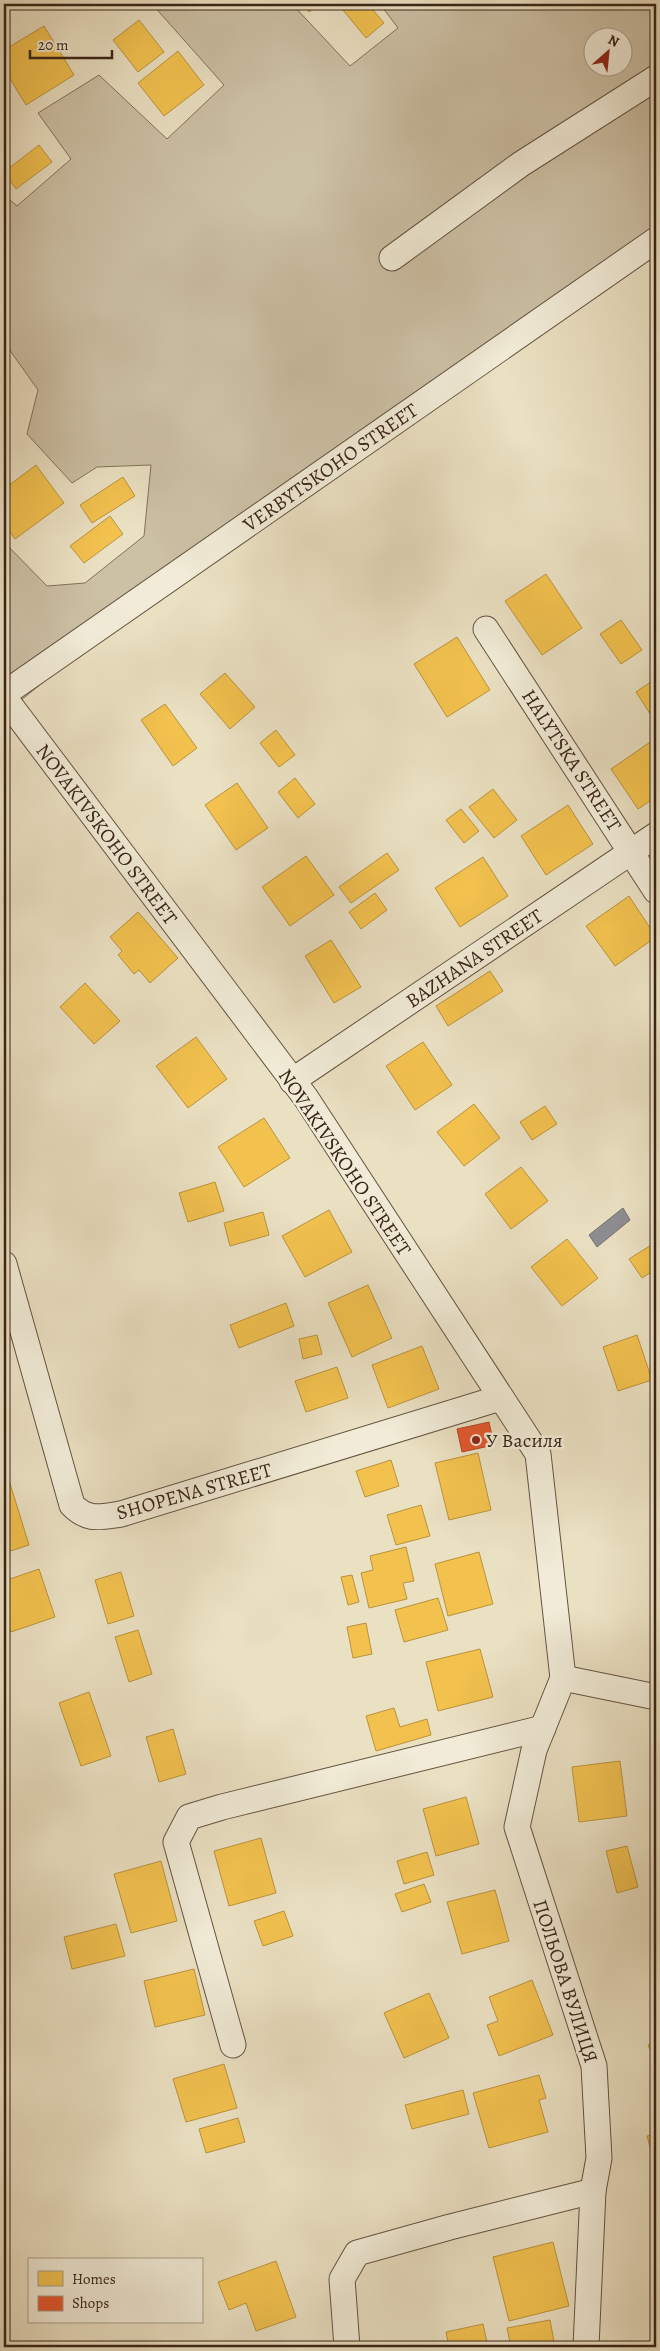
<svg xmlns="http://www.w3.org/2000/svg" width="660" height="2351" font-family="Alegreya,serif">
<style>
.green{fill:#ccc0a5;stroke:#82725e;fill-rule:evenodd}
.homes{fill:#f2c14e;stroke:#ba923d}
.shops{fill:#e4572e;stroke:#b04827}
.industry{fill:#8d8d92;stroke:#746e6d}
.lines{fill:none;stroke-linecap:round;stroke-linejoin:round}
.minor-casing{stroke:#645341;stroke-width:27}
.minor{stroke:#f1ebd7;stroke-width:25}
.poi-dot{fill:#8f2418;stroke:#f1ebd7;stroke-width:2}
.labels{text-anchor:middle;stroke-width:5;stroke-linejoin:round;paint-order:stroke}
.street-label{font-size:20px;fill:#382416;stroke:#f1ebd7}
.poi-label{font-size:20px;fill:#382416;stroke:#f1ebd7;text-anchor:start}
</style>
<rect width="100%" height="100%" fill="#eae0c2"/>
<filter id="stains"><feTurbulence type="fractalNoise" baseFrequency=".004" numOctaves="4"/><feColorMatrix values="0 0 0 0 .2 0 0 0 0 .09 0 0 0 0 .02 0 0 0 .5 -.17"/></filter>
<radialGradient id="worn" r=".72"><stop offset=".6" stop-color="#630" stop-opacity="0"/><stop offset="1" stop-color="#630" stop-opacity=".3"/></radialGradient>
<path class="green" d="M152,4H292L350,66L398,28L380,4H656V245L174,576L20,701L4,676V542L47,586L85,583L144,536L151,465L97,467L72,483L27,434L38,390L4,342V195L17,206L71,159L38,113L99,75L167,139L224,85ZM592,38H622V68H592Z"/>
<g class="homes">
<polygon points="302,4 319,4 309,12"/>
<polygon points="350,4 368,4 384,23 366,38 343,10"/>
<polygon points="139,20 164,52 138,72 113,40"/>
<polygon points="44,26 74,75 26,105 4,69 4,50"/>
<polygon points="178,51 204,85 164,116 138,83"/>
<polygon points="4,116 10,126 4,130"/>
<polygon points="39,145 52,162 16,189 4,172"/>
<polygon points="36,465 64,503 15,539 4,524 4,489"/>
<polygon points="123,477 135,496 92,523 80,505"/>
<polygon points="110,516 123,534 84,563 70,546"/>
<polygon points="546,574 582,628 542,655 505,601"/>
<polygon points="621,620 642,650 621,664 600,634"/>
<polygon points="457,637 490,690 447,717 414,664"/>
<polygon points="225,673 255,707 230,729 200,694"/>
<polygon points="655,679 656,682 656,723 636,692"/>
<polygon points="165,704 197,748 173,766 141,720"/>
<polygon points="276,730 295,755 279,767 260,743"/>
<polygon points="656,738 656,797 638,809 611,769"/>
<polygon points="295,778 315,804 298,818 278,792"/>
<polygon points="237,783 268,828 236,850 205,805"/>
<polygon points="493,789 517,820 494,838 469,807"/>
<polygon points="568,805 593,844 546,875 521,836"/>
<polygon points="461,809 479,831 464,843 446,820"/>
<polygon points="387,853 399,870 351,903 339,887"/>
<polygon points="306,856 334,895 290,926 262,887"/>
<polygon points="483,857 508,896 460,927 435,888"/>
<polygon points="375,893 387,910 361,929 349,912"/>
<polygon points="629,896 656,937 615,966 586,926"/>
<polygon points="138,912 178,958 150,983 139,970 134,974 118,955 122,951 110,937"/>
<polygon points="331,940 361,987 334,1003 305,956"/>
<polygon points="490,971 503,991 448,1026 436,1006"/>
<polygon points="85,983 120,1021 94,1044 60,1007"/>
<polygon points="196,1037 227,1079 188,1108 156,1066"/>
<polygon points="423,1042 452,1085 415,1110 386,1066"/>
<polygon points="474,1104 500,1138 464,1166 437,1132"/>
<polygon points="545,1106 557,1124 532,1140 520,1122"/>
<polygon points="264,1118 290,1158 244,1187 218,1147"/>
<polygon points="521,1167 548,1201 511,1229 485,1194"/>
<polygon points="215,1182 224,1211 188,1222 179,1193"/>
<polygon points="329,1210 352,1252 305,1277 282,1236"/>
<polygon points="263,1212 269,1235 230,1246 224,1223"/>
<polygon points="567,1239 598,1278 562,1306 531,1267"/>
<polygon points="656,1242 656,1269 642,1278 629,1259"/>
<polygon points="368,1285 392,1338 352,1357 328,1303"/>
<polygon points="286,1303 294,1326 239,1348 230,1325"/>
<polygon points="317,1335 322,1354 303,1359 299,1339"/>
<polygon points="637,1335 652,1380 618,1391 603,1347"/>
<polygon points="422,1346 439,1389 388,1408 372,1365"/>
<polygon points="337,1367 348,1398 306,1412 295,1381"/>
<polygon points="478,1453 491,1510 449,1520 435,1463"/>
<polygon points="391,1460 399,1486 365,1497 356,1471"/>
<polygon points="4,1464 29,1545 4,1553"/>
<polygon points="421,1505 430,1536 396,1545 387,1515"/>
<polygon points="406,1547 414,1581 403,1583 407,1599 369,1608 361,1573 373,1570 370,1556"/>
<polygon points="479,1552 493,1604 448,1616 435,1564"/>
<polygon points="39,1569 55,1617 11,1632 4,1612 4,1581"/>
<polygon points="121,1572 134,1616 108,1624 95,1580"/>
<polygon points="352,1575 359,1602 348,1605 341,1577"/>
<polygon points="438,1598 448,1630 404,1642 395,1610"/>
<polygon points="366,1623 372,1654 353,1658 347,1627"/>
<polygon points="138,1630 152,1674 129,1682 115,1637"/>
<polygon points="480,1649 493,1697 438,1711 426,1662"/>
<polygon points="89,1692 111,1756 81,1766 59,1703"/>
<polygon points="394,1708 400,1727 427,1719 431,1735 376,1751 366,1716"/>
<polygon points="173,1729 186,1774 159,1782 146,1737"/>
<polygon points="620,1761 627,1816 579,1822 572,1767"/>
<polygon points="466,1797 479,1844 436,1856 423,1809"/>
<polygon points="261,1838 276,1893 229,1906 214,1851"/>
<polygon points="627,1846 638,1887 617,1893 606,1851"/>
<polygon points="427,1852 434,1875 404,1884 397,1861"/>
<polygon points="161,1861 177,1921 131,1933 114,1874"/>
<polygon points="424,1884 431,1902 402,1912 395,1894"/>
<polygon points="495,1890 509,1941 462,1954 447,1902"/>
<polygon points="284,1911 293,1936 263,1946 254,1921"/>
<polygon points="116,1924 125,1956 72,1969 64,1937"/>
<polygon points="194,1969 205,2015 155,2027 144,1981"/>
<polygon points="532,1980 553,2035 499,2056 487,2025 498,2021 489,1997"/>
<polygon points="429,1993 449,2038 404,2058 384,2013"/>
<polygon points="656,2041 656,2063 648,2045"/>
<polygon points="224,2064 237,2108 186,2122 173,2079"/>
<polygon points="539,2075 546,2098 539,2100 548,2132 489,2148 473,2093"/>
<polygon points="463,2090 469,2114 412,2129 405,2105"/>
<polygon points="238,2118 245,2142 206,2153 199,2129"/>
<polygon points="656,2134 656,2169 647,2136"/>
<polygon points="553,2242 569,2306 509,2321 493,2257"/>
<polygon points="276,2261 296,2317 256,2331 246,2303 229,2310 218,2282"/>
<polygon points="550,2320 555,2347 511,2347 507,2328"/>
<polygon points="483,2324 488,2347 449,2347 446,2332"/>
</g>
<polygon class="shops" points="489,1422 494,1445 462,1452 457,1429"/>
<polygon class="industry" points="623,1208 630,1220 597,1247 589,1235"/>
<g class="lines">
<g class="minor-casing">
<g id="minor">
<polyline points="392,258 521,164 656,78"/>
<polyline points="486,629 656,891"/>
<polyline points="4,694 656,240"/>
<polyline points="4,697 306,1098 538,1454 563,1678 534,1750 517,1827 594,2066 599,2158 593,2191 450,2227 357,2253 342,2279 347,2347"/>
<polyline points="292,1081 656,835"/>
<path d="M4,1264L72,1505C88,1521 99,1517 121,1514L500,1398"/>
<polyline points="563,1678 656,1697"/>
<polyline points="233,2045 176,1842 189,1817 222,1807 543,1728"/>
<polyline points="586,2347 593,2191"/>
</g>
</g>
<use href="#minor" class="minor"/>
</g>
<circle class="poi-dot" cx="476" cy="1440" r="5"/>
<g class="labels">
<g class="street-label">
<text transform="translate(330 467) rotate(-35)" y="7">VERBYTSKOHO STREET</text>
<text transform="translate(572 760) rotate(57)" y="7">HALYTSKA STREET</text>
<text transform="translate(107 834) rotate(53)" y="7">NOVAKIVSKOHO STREET</text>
<text transform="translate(474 958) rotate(-34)" y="7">BAZHANA STREET</text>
<text transform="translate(345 1162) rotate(56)" y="7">NOVAKIVSKOHO STREET</text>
<text transform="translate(194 1491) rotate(-16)" y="7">SHOPENA STREET</text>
<text transform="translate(566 1981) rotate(72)" y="7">ПОЛЬОВА ВУЛИЦЯ</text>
</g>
<g class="poi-label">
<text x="486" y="1447">У Василя</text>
</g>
</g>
<rect width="660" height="2351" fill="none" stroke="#eae0c2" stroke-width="20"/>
<rect x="5" y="5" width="650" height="2341" fill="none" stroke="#382416" stroke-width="2.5"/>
<rect x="10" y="10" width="640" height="2331" fill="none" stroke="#382416"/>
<rect x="28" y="2258" width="175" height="65" fill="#f1ebd7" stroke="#a79b8a"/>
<rect x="38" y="2271" width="25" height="15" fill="#f2c14e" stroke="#a79b8a"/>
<text x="72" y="2284" font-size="15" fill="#382416">Homes</text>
<rect x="38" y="2296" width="25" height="15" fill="#e4572e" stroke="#a79b8a"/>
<text x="72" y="2308" font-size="15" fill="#382416">Shops</text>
<g transform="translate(608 52) rotate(27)"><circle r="24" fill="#f1ebd7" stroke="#a79b8a"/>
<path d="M0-4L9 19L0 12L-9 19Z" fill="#8f2418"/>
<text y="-8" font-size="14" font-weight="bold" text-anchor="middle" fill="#382416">N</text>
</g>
<path d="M30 50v8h82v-8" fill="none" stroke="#382416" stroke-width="2.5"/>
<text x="38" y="50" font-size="15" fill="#382416" stroke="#f1ebd7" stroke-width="4" paint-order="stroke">20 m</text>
<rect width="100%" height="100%" filter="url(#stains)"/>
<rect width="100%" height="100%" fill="url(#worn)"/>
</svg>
